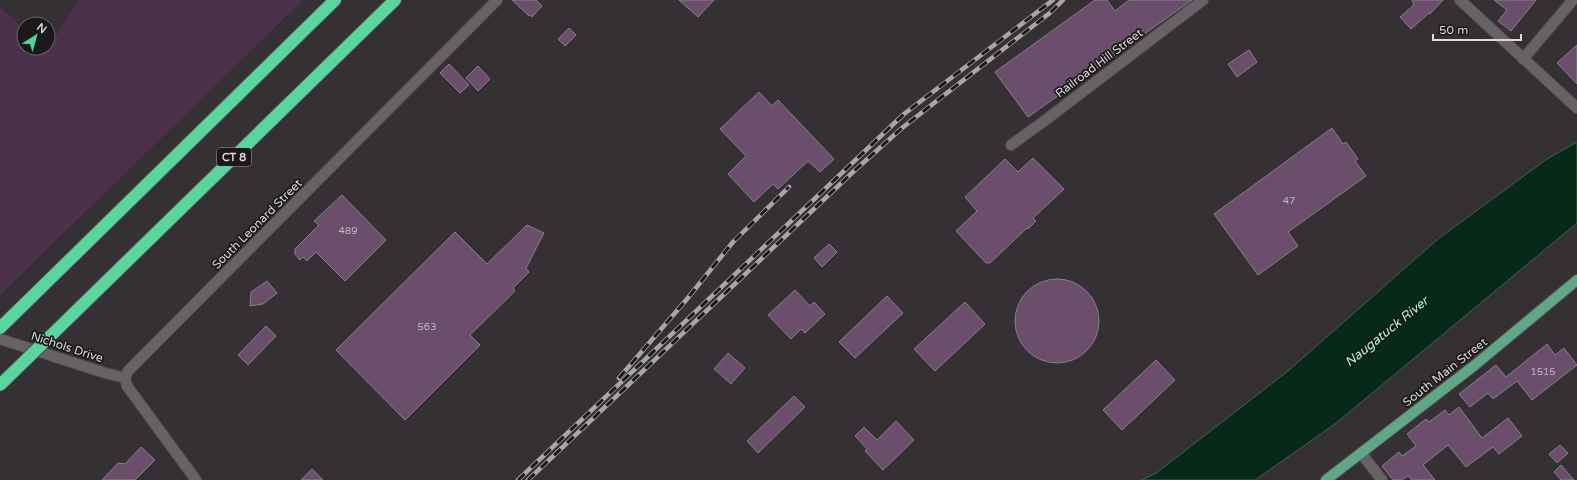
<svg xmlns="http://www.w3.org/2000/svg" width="1577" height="480" font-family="'Varela Round',sans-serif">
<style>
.green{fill:#4c314c}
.water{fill:#06291a;stroke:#465e54}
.building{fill:#6b4d6c;stroke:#868186}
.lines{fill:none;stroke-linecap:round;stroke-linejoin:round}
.minor-casing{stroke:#524e52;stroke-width:12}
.major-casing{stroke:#524e52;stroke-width:12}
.highway-casing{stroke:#524e52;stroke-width:14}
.minor{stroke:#676266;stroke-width:10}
.major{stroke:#5fa787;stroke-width:10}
.highway{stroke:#59d59d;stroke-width:12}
.rail-casing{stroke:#a8a6a8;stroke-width:4.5}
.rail{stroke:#1b191a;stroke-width:3;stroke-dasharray:9;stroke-linecap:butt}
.highway-bridge-casing{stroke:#524e52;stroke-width:14;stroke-linecap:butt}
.highway-bridge{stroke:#59d59d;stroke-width:12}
.labels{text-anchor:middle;stroke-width:3.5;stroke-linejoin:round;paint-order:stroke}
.number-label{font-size:10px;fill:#c0b7c0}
.shield{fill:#1b191a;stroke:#a2a0a2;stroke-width:1}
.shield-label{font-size:11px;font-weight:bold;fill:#dcdadc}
.street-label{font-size:12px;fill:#dcdadc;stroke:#1b191a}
.water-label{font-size:13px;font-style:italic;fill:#aaf6ce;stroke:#1b191a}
</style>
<rect width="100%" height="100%" fill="#343034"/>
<polygon class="green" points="79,0 303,0 0,295 0,7 24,29 24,48 46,48 47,49"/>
<polygon class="water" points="1577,142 1577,223 1335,424 1255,480 1141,480 1155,474 1288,371 1438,239 1547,159"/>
<g class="building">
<polygon points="512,0 536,0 542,6 532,17 531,15 529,16"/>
<polygon points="679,0 714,0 698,17"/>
<polygon points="1095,0 1107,0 1115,11 1129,0 1192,0 1028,117 995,72"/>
<polygon points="1412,0 1443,0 1430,14 1429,13 1411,29 1400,17 1414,5"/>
<polygon points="1494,0 1536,0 1511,31 1498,21 1507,10"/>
<polygon points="569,28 576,35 565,46 558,39"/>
<polygon points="1577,45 1577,84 1557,63"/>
<polygon points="1249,50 1257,62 1237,77 1228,64"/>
<polygon points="449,64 469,85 460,93 440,73"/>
<polygon points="478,66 490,79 478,91 466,78"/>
<polygon points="759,92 772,106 778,100 834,159 820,172 808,161 778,189 773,184 754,202 728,174 746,156 720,129"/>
<polygon points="1332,128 1343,144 1346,142 1358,159 1355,161 1366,176 1288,232 1298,246 1258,275 1214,214"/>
<polygon points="1033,158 1064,189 1033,218 1036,221 1028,229 1027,228 990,263 986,263 956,231 977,211 965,197 1005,159 1018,172"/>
<polygon points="342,195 386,240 345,281 316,252 307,261 303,257 300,260 295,254 295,249 319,225 314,221"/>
<polygon points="527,225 544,233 526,268 529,272 513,288 515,291 470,335 480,345 405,420 336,350 455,232 487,264"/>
<polygon points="829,244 837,252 822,267 814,258"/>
<circle cx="1057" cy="321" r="42"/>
<polygon points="267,281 277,293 263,304 250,306 251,292"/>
<polygon points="795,290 810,306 814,302 825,314 805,333 801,329 791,339 768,315"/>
<polygon points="887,296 903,313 855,358 839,342"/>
<polygon points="965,302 985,324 935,371 914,349"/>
<polygon points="266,326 276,336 248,365 238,355"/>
<polygon points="1547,344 1555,355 1564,348 1577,365 1532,400 1517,381 1493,399 1488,393 1470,407 1459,394 1496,365 1506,377"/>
<polygon points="728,353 745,368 731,384 714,369"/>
<polygon points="1156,360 1175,380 1122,430 1103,410"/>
<polygon points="794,396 805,407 758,453 747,441"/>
<polygon points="1459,407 1482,438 1508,418 1522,436 1499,454 1493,447 1466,467 1448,445 1423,465 1435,480 1412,480 1408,476 1402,480 1393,480 1382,466 1399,452 1402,456 1416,446 1407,434 1426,419 1429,422 1445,410 1449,415"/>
<polygon points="896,421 914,440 883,470 865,451 867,449 855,436 864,427 877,440"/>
<polygon points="1560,445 1568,453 1557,463 1549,454"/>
<polygon points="141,447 155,460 135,480 102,480 118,463 125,464"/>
<polygon points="1561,465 1574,480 1561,480 1554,472"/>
<polygon points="312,469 323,480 301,480"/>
</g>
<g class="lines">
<g class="minor-casing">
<g id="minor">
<polyline points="1460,0 1577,108"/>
<polyline points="1523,59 1573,0"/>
<polyline points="1011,145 1043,122 1203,0"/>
<polyline points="0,339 105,373 125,378"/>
<polyline points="1361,453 1382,480"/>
<polyline points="196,480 127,386 125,378 128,371 497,0"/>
</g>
</g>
<g class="major-casing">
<polyline id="major" points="1326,480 1475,365 1577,280"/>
</g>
<g class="highway-casing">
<g id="highway">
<polyline points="73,314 395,0"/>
<polyline points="0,328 335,0"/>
</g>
</g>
<use href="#minor" class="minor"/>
<use href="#major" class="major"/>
<use href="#highway" class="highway"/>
<g class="rail-casing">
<g id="rail">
<polyline points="619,378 687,299 733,242 789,187"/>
<polyline points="518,480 904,114 1053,0"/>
<polyline points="528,480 854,171 902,128 1051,12 1063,0"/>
</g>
</g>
<use href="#rail" class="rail"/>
<g class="highway-bridge-casing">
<polyline id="highway-bridge" points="0,385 73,314"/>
</g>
<use href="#highway-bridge" class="highway-bridge"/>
</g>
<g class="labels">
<g class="number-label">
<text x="1289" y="204">47</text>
<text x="348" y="234">489</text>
<text x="427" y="330">563</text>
<text x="1543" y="375">1515</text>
</g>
<rect class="shield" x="217" y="148" width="34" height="18" rx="3"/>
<g class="shield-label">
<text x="234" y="161">CT 8</text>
</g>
<g class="street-label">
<text transform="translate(1099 63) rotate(-37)" y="4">Railroad Hill Street</text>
<text transform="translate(257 224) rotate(-45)" y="4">South Leonard Street</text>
<text transform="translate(67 347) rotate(18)" y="4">Nichols Drive</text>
<text transform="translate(1445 372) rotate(-38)" y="4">South Main Street</text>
</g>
<g class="water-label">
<text transform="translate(1386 331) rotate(-39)" y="5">Naugatuck River</text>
</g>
</g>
<g transform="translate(36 36) rotate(37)"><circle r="19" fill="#1b191a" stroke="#686668"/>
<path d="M0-3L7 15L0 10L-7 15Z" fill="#4fd399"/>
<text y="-6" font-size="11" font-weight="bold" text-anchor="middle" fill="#dcdadc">N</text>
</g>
<path d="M1433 34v6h88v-6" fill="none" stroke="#dcdadc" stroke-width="2"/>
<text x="1439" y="34" font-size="12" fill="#dcdadc" stroke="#1b191a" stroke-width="3" paint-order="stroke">50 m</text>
</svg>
